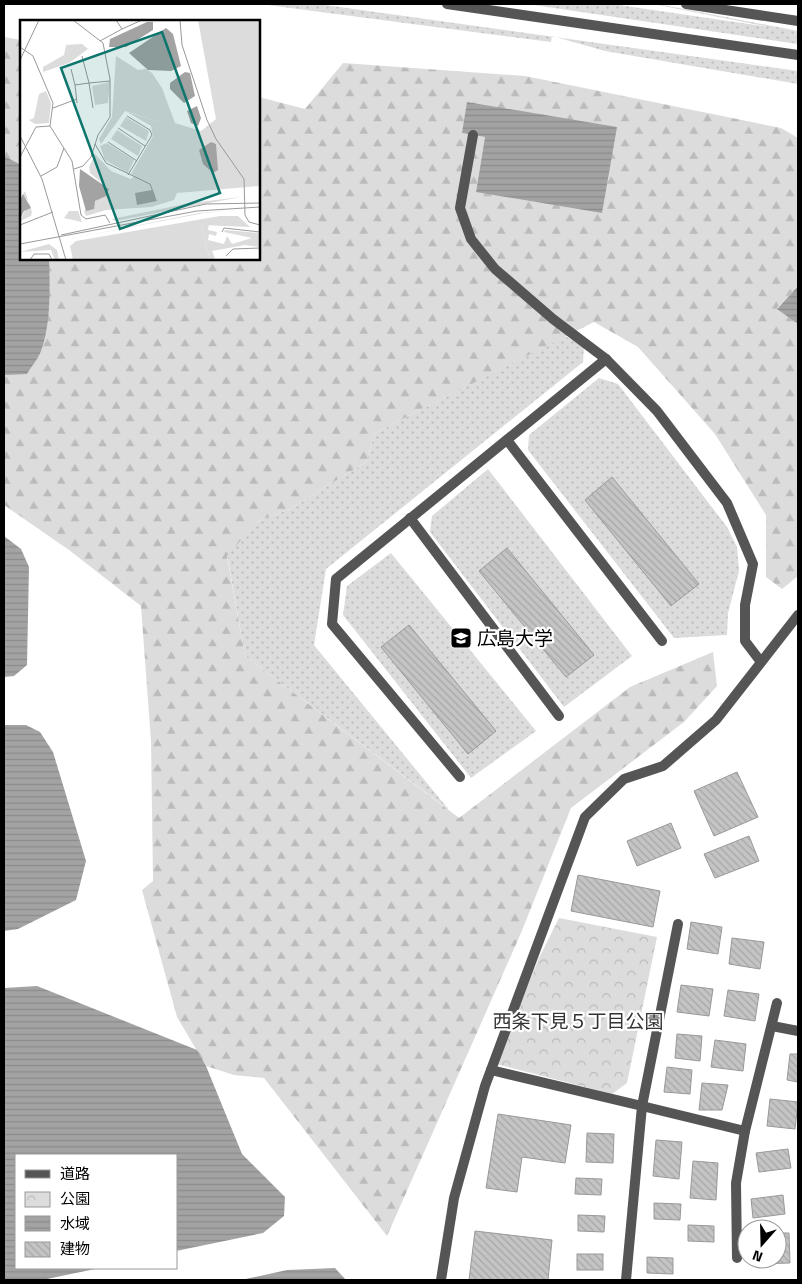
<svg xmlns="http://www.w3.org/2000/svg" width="802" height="1284" font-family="'Titillium Web','Noto Sans JP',sans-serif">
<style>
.grass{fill:url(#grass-dots);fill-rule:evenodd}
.forest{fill:url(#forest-firs);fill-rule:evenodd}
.park{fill:url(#park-crowns)}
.water{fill:url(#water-rules)}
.building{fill:url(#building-back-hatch);stroke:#999}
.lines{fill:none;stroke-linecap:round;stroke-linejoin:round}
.service{stroke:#555;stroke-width:10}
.minor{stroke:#555;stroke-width:10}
.tertiary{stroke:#555;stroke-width:10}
.labels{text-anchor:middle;stroke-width:4.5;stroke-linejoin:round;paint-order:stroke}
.poi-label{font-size:19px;fill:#000;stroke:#fff;text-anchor:start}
.park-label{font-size:19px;fill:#333;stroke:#fff}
.inset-road{fill:none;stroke:#999;stroke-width:1}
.view{fill:#0f766e;fill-opacity:0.15;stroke:#0f766e;stroke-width:2.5}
.inset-edge{fill:none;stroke:#000;stroke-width:2.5}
</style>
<defs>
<pattern id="grass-dots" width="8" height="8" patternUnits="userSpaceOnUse" patternTransform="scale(1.25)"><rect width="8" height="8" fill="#dcdcdc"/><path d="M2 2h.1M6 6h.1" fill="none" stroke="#bbb" stroke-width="1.8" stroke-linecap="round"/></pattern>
<pattern id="forest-firs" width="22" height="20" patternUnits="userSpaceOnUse" patternTransform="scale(1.25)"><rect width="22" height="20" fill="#dcdcdc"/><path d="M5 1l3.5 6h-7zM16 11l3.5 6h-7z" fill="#bbb"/></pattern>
<pattern id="park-crowns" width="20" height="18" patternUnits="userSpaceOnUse" patternTransform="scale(1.25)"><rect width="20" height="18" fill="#dcdcdc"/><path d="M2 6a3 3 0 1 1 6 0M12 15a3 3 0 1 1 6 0" fill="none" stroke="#bbb"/></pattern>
<pattern id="water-rules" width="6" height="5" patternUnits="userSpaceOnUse" patternTransform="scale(1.25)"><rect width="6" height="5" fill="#a3a3a3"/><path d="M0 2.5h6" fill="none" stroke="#8b8b8b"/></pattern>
<pattern id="building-back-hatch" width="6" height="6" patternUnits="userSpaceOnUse" patternTransform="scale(1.25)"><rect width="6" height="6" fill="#c4c4c4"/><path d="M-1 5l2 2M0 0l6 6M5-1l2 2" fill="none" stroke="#a7a7a7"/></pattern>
</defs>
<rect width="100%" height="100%" fill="#fff"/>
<g class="grass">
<polygon points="260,4 318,4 798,71 798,84 605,51 552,36 551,42"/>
<polygon points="527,4 612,4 769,27 653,4 658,4 798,31 798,44"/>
<polygon points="565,336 584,346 583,362 326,569 314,645 449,810 245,656 227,554 258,521 290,509 366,462 375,433"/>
<path d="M599,378L618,384L727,527L737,547L739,571L728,613L727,635L674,638L528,450L529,435ZM612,477L699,584L672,606L585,500Z"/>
<path d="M488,469L632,656L564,707L430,532L432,516ZM507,549L593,655L566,677L479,571Z"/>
<path d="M391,553L536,731L471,778L343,615L347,586ZM409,625L495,731L468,753L381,647Z"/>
</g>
<path class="forest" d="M4,37L21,40V259H259V97L305,109L343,63L525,76L781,128L798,138V286L777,308L798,324V576L782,589L766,577V515L715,434L638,347L594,322L375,433L366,462L290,509L258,521L227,556L245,656L459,818L630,687L713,652L717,686L684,722L571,808L521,933L387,1236L264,1078L234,1075L206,1066L177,1017L142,890L153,881L151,741L141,606L69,550L4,505ZM617,127L476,192L485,137L462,133Z"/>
<polygon class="park" points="559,918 657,937 627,1083 612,1094 496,1064 539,958"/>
<g class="water">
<polygon points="467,102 617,127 602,213 476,192 485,137 462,133"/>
<path d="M4,156L21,165V259H49C50,286 51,325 41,351C38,359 31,367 27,374L4,375Z"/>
<polygon points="798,286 798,324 777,309"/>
<polygon points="4,536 21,549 29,567 27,665 14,676 4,677"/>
<polygon points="4,725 26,725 40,732 53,752 86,861 76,900 18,929 4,931"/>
<polygon points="37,986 197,1050 206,1066 242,1154 285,1197 284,1216 263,1233 176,1251 176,1155 16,1155 16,1268 100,1268 42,1280 4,1280 4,988"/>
<polygon points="335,1268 346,1280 241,1280 287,1270"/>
</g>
<g class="building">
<polygon points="612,477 699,584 671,606 585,500"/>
<polygon points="507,548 594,655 566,677 479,571"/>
<polygon points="409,625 496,731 468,754 381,647"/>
<polygon points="737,772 758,817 714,836 694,791"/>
<polygon points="671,823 681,848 637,866 627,841"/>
<polygon points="749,836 759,861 715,878 704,854"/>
<polygon points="578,875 660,891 653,927 571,911"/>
<polygon points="691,922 722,927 718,954 687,949"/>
<polygon points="732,938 764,942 760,969 729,964"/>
<polygon points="681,985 713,989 709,1016 677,1012"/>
<polygon points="728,990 759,994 755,1021 724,1016"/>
<polygon points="677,1034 702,1036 700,1061 675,1058"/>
<polygon points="715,1040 746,1044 743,1071 711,1067"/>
<polygon points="790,1054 798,1054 798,1082 787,1080"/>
<polygon points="667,1067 692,1070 690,1094 664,1092"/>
<polygon points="702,1083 728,1085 722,1110 699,1110"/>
<polygon points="770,1099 798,1102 795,1129 767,1126"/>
<polygon points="498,1114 571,1125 565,1163 522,1157 517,1192 486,1188"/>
<polygon points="587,1133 614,1134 613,1163 586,1162"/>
<polygon points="656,1140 682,1142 679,1179 653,1176"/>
<polygon points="788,1149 791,1168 759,1172 756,1153"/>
<polygon points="693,1161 718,1163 716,1200 690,1198"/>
<polygon points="576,1178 602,1179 601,1195 575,1194"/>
<polygon points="783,1195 785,1214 753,1218 751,1199"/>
<polygon points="654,1203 681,1204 680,1220 654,1219"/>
<polygon points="578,1215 605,1216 604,1232 578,1231"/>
<polygon points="688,1225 714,1226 714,1242 688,1241"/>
<polygon points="475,1231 552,1240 548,1280 469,1280"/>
<polygon points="777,1233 789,1233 790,1263 757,1264 756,1259 777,1259"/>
<rect x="577" y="1254" width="26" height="16"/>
<polygon points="647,1257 673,1258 673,1274 647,1273"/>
</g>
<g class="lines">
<g class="service">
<polyline points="507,440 662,641"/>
<polyline points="410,518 559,716"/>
<polyline points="460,777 332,624 336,579 606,359"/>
</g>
<g class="minor">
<polyline points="473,135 460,208 471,239 495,269 553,319 606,359 657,411 727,503 753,564 745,605 745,641 761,662"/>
<polyline points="678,924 642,1106 745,1131 777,1003"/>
<polyline points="772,1026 798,1031"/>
<polyline points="491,1070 642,1106 626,1280"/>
<polyline points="737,1258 736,1183 745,1131"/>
<polyline points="441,1280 454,1198 485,1086 585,817 624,779 663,766 716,720 798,615"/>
</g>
<g class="tertiary">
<polyline points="447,4 798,55"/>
<polyline points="686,4 798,21"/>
</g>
</g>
<defs>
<g id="university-square" transform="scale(1.125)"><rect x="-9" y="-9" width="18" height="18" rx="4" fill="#000" stroke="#fff"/><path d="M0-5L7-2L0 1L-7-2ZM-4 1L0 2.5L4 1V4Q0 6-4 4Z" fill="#fff"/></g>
</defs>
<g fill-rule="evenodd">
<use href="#university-square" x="461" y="638"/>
</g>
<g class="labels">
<g class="poi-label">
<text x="477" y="645">広島大学</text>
</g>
<g class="park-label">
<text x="578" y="1028">西条下見５丁目公園</text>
</g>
</g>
<g transform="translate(20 20)">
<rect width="240" height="240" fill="#fff"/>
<path d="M26,71L31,83L29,103L15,104L9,100L14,98L19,74ZM107,92L140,102L147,114L134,135L114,156L111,154L133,116L131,106ZM106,97L129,111L126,121L100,106ZM97,110L122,126L118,136L91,119ZM87,123L114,140L108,153L85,140L80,126ZM5,171L12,192L11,196L0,201L9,182L3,175L0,180ZM221,177L95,201L92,199L170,183ZM218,190L184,193L49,219L179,193ZM189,204L188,210L197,212L196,216L189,214L188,220L204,224L207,216L212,224L232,218L204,212L205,210L240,213V227L225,225L192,231L195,238L190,240L181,205Z" fill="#dcdcdc"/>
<path d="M178,0H240V166L157,173L154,180L131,187L86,190L66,196L64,191L89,169L70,153L69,147L75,134L91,151L111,159L133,136L146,113L140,102L105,91L81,124L79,119L92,97L96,36L118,50L126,49L132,53L142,68L155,103L181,111L196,99ZM62,24L68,29L49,43L23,52V47L44,35L46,25ZM49,191H58L62,202L44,198ZM200,196H218L230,207L181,205L190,240H53L50,226L56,221ZM29,224L37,230L39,240H35L31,230L0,232Z" fill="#dcdcdc"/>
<path d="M90,62L88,83L75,85L72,66Z" fill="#dcdcdc"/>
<path d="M127,2H133V10L106,27H89L90,19ZM146,8L153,14L161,46L151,51L128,50L109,33ZM165,52L170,53L175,76L164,83L150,69V63ZM177,86L181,98L178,106L171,103L167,91ZM191,122L196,124L198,150L193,153L183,144L179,130ZM60,149L89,169L86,176L75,181L74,189L66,191L59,166ZM132,170L137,181L117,185L115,173ZM3,174L11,188L4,191L0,199V180Z" fill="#a3a3a3"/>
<path class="inset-road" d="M53,0L83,23L90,59V97L78,115L71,137L63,146L54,149M160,0L162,25L187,100L196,119L224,159L225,195L229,202L240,205M102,9L122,0M80,21L102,9L96,0M0,27L13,36L33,83L30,106L52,141L61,195L66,199L85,195L90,203M62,36L69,63L90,61M0,40L19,0M51,49L55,65M57,83L55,65L69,63L73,88M33,88L57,79M107,96L130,110L132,115L108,155M98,108L125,126M0,116L22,159L46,240M88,122L117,141M75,124L86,143L130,164L135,177M0,137L16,107L30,106M21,156L37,147L44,128M0,205L33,192M202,212L204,208L240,212M41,215L186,184L240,183M0,224L177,191L240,187M206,236L213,229L240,228M10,240L14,234H29L32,240"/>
<path class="view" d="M142,12L200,173L100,209L41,48Z"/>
<rect width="240" height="240" class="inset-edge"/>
</g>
<rect width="802" height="1284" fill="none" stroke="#000000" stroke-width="10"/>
<rect x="15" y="1154" width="162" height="115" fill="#ffffff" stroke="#999999"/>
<rect x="25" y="1170" width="25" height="8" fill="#555555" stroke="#999999"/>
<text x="60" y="1179" font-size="15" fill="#000000">道路</text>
<rect x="25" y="1192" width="25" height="15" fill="url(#park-crowns)" stroke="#999999"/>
<text x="60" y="1204" font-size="15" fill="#000000">公園</text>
<rect x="25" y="1216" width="25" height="15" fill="url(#water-rules)" stroke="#999999"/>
<text x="60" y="1229" font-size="15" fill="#000000">水域</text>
<rect x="25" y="1242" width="25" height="15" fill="url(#building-back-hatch)" stroke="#999999"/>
<text x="60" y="1254" font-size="15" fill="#000000">建物</text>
<g transform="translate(762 1244) rotate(200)"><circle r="24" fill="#ffffff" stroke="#999999"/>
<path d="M0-4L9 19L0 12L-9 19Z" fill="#000000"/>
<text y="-8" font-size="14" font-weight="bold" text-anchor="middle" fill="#000000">N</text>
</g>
</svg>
